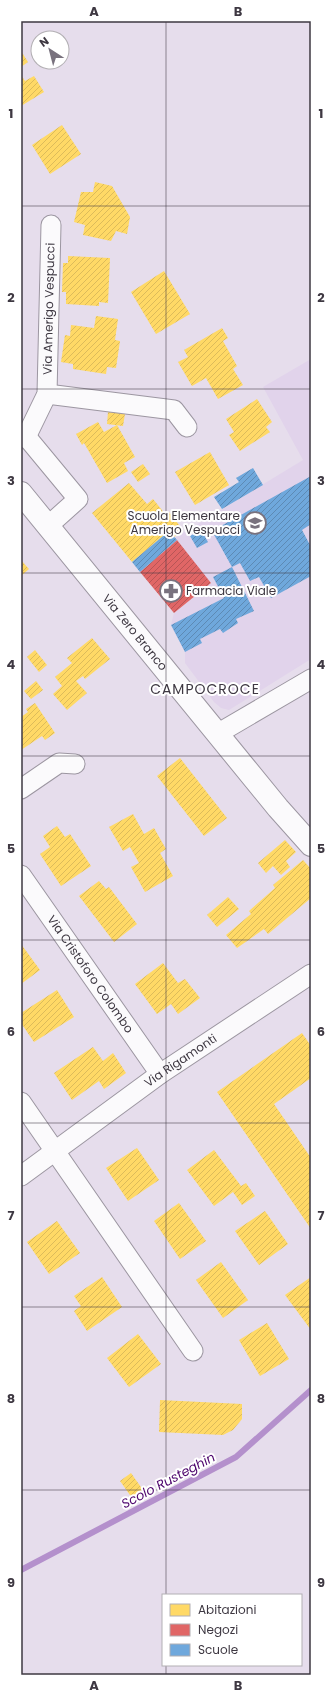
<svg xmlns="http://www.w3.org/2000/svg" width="332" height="1696" font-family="Poppins,sans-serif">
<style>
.built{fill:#e1d3eb}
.homes{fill:url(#homes-hatch)}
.shops{fill:url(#shops-hatch)}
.schools{fill:url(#schools-hatch)}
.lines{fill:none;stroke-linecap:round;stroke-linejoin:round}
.stream{stroke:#b490cc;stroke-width:6}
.minor-casing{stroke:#9c96a1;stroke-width:21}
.tertiary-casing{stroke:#9c96a1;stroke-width:24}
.minor{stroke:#fbfafc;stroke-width:19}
.tertiary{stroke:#fbfafc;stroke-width:22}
.grid{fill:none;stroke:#3e3842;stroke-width:1;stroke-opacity:0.55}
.labels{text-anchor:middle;stroke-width:4;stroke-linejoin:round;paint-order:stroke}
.street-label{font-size:12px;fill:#3e3842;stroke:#fff}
.poi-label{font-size:12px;fill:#3e3842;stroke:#fff;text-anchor:end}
.water-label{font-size:13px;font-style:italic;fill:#4d056d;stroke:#fff}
.quarter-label{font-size:14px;letter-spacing:1px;fill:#3e3842;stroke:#fff}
.neatline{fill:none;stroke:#3e3842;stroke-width:1.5}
.grid-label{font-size:13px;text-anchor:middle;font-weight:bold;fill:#3e3842}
</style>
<defs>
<pattern id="homes-hatch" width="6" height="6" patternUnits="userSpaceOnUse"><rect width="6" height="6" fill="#ffd966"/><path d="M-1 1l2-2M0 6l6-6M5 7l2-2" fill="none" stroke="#dcbb5a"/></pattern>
<pattern id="shops-hatch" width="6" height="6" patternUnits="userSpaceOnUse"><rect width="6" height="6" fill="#e06666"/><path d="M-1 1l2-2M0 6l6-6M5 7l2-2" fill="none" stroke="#b75556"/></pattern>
<pattern id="schools-hatch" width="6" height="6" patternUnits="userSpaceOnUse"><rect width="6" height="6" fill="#6fa8dc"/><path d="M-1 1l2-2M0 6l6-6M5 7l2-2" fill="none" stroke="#5d8ab4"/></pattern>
</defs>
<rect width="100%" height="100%" fill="#e6ddec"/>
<polygon class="built" points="311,359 311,659 229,710 221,708 214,702 185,663 185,652 171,625 174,613 211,583 175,538 303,460 263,387"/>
<g class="homes">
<polygon points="21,51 28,62 21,67"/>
<polygon points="21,75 25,81 34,76 44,92 21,106"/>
<polygon points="62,125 81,154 50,174 32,145"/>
<polygon points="95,182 112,186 130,217 127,234 116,231 111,241 83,235 85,225 74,222 81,192 93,192"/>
<polygon points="68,256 110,258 108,303 99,302 99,306 66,304 66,292 62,292 63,263 68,263"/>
<polygon points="164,271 190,314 156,334 131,292"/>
<polygon points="96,316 118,319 115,340 120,341 116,368 107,367 106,374 73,369 73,364 61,362 65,335 70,336 71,325 94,328"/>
<polygon points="222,328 228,338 223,341 237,366 233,369 243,385 218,399 206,378 192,386 178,362 188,357 184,350"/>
<polygon points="257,399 272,422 266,427 270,432 240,451 229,435 234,432 226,419"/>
<polygon points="108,412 125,414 123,426 107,424"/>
<polygon points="98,422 104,432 117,425 135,457 124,463 128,471 107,483 84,443 82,445 76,434"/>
<polygon points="210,452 229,485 195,505 175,472"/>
<polygon points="143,464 150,474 138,482 131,472"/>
<polygon points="129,483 147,504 153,499 166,515 169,512 183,530 174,537 169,531 132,562 92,513"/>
<polygon points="21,560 29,569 21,576"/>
<polygon points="92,638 110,659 85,679 83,676 76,681 87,693 67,710 53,694 62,686 55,677 72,663 67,658"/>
<polygon points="35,650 47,665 39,672 27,657"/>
<polygon points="36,681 43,690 31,699 24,691"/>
<polygon points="35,703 55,733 45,740 42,736 21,750 21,717 28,712 26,709"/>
<polygon points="180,758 227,818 204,836 157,776"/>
<polygon points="133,814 144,834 154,828 166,849 160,853 173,876 145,892 131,867 139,863 130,847 123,851 109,827"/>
<polygon points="57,826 65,837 70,834 91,866 61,886 40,854 50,847 43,836"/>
<polygon points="285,840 296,852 286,861 290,867 281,875 273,866 266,873 258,863"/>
<polygon points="303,860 311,869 311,898 268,934 264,929 237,948 226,935 251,914 249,911 275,888 273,885"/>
<polygon points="99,881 106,889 109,887 137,924 114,942 79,896"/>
<polygon points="228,897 239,909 217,927 207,915"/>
<polygon points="21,944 40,970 21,984"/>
<polygon points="163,963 178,983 185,979 200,998 178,1014 171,1004 157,1014 135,984"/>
<polygon points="57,990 74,1017 34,1042 21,1023 21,1013"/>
<polygon points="302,1033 311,1046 311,1078 274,1104 311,1158 311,1229 217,1092"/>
<polygon points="93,1047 103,1061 113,1053 126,1073 104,1089 99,1081 72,1100 54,1073"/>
<polygon points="137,1148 159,1180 128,1201 106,1168"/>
<polygon points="214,1150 241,1186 246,1183 255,1196 242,1205 233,1192 214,1206 187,1170"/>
<polygon points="179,1203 206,1241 180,1259 154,1221"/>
<polygon points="265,1211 288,1244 259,1265 235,1231"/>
<polygon points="57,1221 80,1253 49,1274 27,1242"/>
<polygon points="221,1262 248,1300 223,1318 196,1280"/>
<polygon points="102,1277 122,1307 87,1331 74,1311 81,1306 74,1296"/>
<polygon points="311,1277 311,1330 285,1295"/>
<polygon points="267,1323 289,1359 260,1376 239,1340"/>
<polygon points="138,1334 161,1364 129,1387 107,1358"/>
<polygon points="160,1400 242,1404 242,1419 233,1430 223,1435 159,1432"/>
<polygon points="131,1473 143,1490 132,1498 120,1481"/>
</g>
<polygon class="shops" points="177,540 211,583 174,613 140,572"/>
<g class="schools">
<polygon points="253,468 263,485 222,509 214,497 239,482 236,478"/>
<polygon points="311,476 311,524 302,530 310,545 311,544 311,576 271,598 259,577 250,581 240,563 232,567 212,531"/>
<polygon points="201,530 208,542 197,548 190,536"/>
<polygon points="169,531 177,540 140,572 132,562"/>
<polygon points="232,567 254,611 236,619 238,623 223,633 220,629 200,639 202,643 185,652 171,625 224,598 213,577"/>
</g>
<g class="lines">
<polyline class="stream" points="21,1570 236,1457 311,1390"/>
<g class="minor-casing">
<g id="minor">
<polyline points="47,394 174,410 187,427"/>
<polyline points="25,435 78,499 48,526"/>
<path id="s1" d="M21,438L29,431L47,394L51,225"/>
<polyline points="217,734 311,679"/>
<polyline points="21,789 59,763 75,764"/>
<path id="s2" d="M21,875L160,1074"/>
<polyline points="21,1102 193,1351"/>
<path id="s3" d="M21,1176L160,1074L311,974"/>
</g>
</g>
<g class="tertiary-casing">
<g id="tertiary">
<path id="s4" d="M21,493L278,808L311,845"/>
</g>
</g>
<use href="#minor" class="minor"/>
<use href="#tertiary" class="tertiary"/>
</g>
<path class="grid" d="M166,21V1595M21,206H311M21,389H311M21,573H311M21,756H311M21,940H311M21,1123H311M21,1307H311M21,1490H311M166,1665V1675"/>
<defs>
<g id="school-ring" transform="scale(1.15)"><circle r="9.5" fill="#fff" stroke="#79727e" stroke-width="1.5"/><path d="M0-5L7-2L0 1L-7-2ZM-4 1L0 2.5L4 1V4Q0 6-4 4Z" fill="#79727e"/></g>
<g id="pharmacy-ring" transform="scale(1.15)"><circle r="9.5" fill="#fff" stroke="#79727e" stroke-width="1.5"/><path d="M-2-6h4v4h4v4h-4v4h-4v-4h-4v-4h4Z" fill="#79727e"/></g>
</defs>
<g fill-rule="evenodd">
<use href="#school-ring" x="255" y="523"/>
<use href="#pharmacy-ring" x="171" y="591"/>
</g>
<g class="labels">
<g class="street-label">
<text dy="4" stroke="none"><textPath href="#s1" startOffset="137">Via Amerigo Vespucci</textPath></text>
<text dy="4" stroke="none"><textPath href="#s4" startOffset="180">Via Zero Branco</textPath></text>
<text dy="4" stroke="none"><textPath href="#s2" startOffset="121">Via Cristoforo Colombo</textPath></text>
<text dy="4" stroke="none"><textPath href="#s3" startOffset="197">Via Rigamonti</textPath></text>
</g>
<g class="poi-label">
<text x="240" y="520">Scuola Elementare<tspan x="240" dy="14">Amerigo Vespucci</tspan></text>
<text x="186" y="595" text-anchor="start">Farmacia Viale</text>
</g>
<g class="water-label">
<text transform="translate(168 1480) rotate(-28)" y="5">Scolo Rusteghin</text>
</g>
<g class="quarter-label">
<text x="205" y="694">CAMPOCROCE</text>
</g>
</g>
<rect width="332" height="1696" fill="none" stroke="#ffffff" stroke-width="44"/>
<rect x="162" y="1594" width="140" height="72" fill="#ffffff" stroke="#b2afb3"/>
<rect x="170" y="1604" width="20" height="12" fill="#ffd966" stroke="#b2afb3"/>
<text x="198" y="1614" font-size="12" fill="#3e3842">Abitazioni</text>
<rect x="170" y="1624" width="20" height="12" fill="#e06666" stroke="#b2afb3"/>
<text x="198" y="1634" font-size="12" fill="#3e3842">Negozi</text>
<rect x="170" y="1644" width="20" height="12" fill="#6fa8dc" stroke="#b2afb3"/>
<text x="198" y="1654" font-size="12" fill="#3e3842">Scuole</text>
<g transform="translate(50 50) rotate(324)"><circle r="19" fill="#ffffff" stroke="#b2afb3"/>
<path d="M0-3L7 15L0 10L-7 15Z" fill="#79727e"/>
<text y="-6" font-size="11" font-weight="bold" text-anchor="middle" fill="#3e3842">N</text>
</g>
<rect x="22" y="22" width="288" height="1652" class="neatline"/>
<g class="grid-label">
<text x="94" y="16">A</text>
<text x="238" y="16">B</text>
<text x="11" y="118">1</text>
<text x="321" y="118">1</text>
<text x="11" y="302">2</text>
<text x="321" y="302">2</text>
<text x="11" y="485">3</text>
<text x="321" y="485">3</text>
<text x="11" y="669">4</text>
<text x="321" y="669">4</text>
<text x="11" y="853">5</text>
<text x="321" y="853">5</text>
<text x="11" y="1036">6</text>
<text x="321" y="1036">6</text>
<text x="11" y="1220">7</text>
<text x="321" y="1220">7</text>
<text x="11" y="1403">8</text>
<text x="321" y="1403">8</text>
<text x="11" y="1587">9</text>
<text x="321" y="1587">9</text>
<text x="94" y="1690">A</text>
<text x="238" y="1690">B</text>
</g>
</svg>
